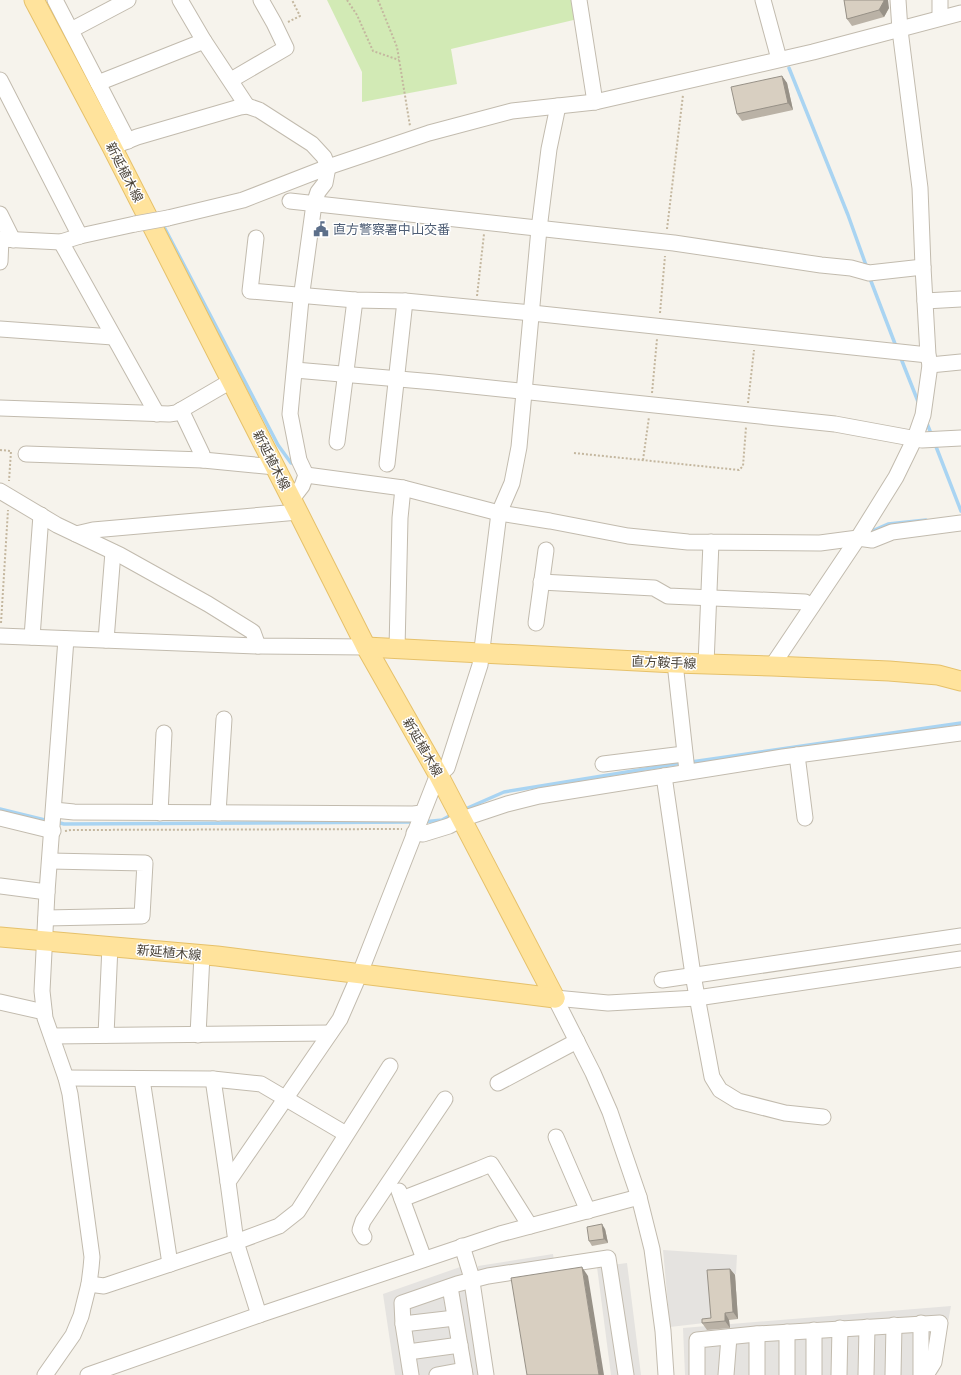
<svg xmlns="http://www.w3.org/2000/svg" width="961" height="1375" font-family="Karla,'Noto Sans JP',sans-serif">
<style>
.green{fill:#d2eab5}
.parking{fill:#e5e3e0}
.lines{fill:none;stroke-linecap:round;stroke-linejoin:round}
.stream{stroke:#a9d4f2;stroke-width:3.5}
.minor-casing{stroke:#c2bbae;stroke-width:17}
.major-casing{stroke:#e6c16a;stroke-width:21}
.path{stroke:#c4b79f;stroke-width:2;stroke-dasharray:2 2;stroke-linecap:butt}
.minor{stroke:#fff;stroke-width:15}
.major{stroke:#ffe39c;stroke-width:19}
.minor-bridge-casing{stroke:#c2bbae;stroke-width:17;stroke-linecap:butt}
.minor-bridge{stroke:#fff;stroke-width:15}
.wall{fill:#bab2a6}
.shaded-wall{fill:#979187}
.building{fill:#d8cfc1;stroke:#979187}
.labels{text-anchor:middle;stroke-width:3;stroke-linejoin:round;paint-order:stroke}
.street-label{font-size:13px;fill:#4b4439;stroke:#fff}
.service-label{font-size:13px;fill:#4e5e75;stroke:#fff;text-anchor:start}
</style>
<rect width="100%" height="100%" fill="#f6f3ec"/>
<polygon class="green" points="327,0 579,0 582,18 451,49 457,84 362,102 362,72"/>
<g class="parking">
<polygon points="663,1250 737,1255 736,1274 709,1276 713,1322 670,1327"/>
<polygon points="553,1254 554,1261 478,1273 478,1266"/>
<polygon points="627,1263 641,1375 611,1375 597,1267"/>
<polygon points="463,1266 480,1375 395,1375 383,1294"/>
<polygon points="951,1306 939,1371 936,1375 685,1375 683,1328"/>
</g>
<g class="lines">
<g class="stream">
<polyline points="53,12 96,97"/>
<polyline points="789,68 848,215 867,268"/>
<polyline points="162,223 278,445 291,463 295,463"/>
<polyline points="869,276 897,349"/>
<polyline points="900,356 919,404"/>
<polyline points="926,421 932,436"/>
<polyline points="935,444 961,511"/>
<polyline points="872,531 888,524 926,520"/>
<polyline points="691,762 961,723"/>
<polyline points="0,809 49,821"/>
<polyline points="463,810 504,792 682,763"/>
<polyline points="56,822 64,824 415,822"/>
<polyline points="423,822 442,820 453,814"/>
</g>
<g class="minor-casing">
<g id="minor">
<polyline points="55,0 128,141"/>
<polyline points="180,0 204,41 247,106"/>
<polyline points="579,0 595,102"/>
<polyline points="763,0 779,59"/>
<polyline points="940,18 940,0"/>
<polyline points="75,28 128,0"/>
<polyline points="0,80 80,236"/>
<polyline points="231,80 286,48 274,23 261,0"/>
<polyline points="98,83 204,41"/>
<polyline points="112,147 137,137 240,107 247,106 259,110 312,144 324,157 328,167 325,183 318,192 314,204 301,299 290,414 299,460 306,475 302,486 292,499"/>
<polyline points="290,201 674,243 821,265 851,268 869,273 923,267"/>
<polyline points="0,214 13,240"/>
<polyline points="168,218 243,200 328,167 429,133 512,111 595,102 813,52 961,13"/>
<polyline points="256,238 250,291 355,300 405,301 532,313 928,355"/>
<polyline points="0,239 61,242 80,236 135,224"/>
<polyline points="61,242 157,414"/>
<polyline points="0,262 1,239"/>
<polyline points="925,301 961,299"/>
<polyline points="0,329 113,337"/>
<polyline points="930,365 961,362"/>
<polyline points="295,370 434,382 835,424 922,440 961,438"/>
<polyline points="0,408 169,414 176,413 231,381"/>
<polyline points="181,410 202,454 203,460"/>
<polyline points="337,442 355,300"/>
<polyline points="26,454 203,460 275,467"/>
<polyline points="387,464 405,301"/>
<polyline points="306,475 403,488 499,513 550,521 628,536 688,542 820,543 858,538 872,540 892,532 961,523"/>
<polyline points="0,491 57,525 120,555 208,604 253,632 258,646"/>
<polyline points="76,534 93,530 298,512"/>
<polyline points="541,582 654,588 668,596 805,602 812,606"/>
<polyline points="536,623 546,550"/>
<polyline points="0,636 258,646 366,647"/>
<polyline points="32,637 41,515"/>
<polyline points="106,640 113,552"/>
<polyline points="397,649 400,518 403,488"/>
<polyline points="675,663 687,771"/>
<polyline points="706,664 711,542"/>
<polyline points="772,666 858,538 896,477 915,438 923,415 930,365 928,355 923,267 920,188 900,30 898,0"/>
<polyline points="797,755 805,818"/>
<polyline points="603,764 684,754"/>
<polyline points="664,776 693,975 712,1077 720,1090 738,1101 785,1113 823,1117"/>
<polyline points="54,810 74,812 413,814 422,813"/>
<polyline points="160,813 164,733"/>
<polyline points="218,813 224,719"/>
<polyline points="0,818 53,831"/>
<polyline points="414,833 423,834 449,826 462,819 507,804 539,796 783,757 961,733"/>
<polyline points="0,886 47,892"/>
<polyline points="46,918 142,916 145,863 50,861"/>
<polyline points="662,980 961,936"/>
<polyline points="555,998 608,1003 697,998 961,959"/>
<polyline points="555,998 593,1073 610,1112 639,1197 652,1249 663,1331 666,1375"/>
<polyline points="0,1002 44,1012"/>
<polyline points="106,1035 110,946"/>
<polyline points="198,1035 202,955"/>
<polyline points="52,1036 330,1033"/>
<polyline points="66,1078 213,1079 261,1084 346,1134"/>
<polyline points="142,1079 170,1264"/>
<polyline points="213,1079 228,1182"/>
<polyline points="498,1083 577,1041"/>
<polyline points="556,1137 588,1211"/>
<polyline points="399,1191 424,1259"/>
<polyline points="402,1199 479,1169 491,1164 530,1226"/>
<polyline points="364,1237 360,1230 363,1221 445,1099"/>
<polyline points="462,1246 471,1275 486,1375"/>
<polyline points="89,1284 104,1286 236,1242 279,1226 298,1211 390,1066"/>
<polyline points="450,1287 465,1375"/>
<polyline points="259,1315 236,1242 228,1182 340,1019 360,973 438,774 447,768 480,665 499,513 512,483 519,447 539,229 549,149 558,106"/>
<polyline points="403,1324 455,1318"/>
<polyline points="408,1352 460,1345"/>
<polyline points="45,1375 73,1335 81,1316 89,1284 91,1268 92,1257 70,1094 66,1078 45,1018 42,991 47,892 66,639"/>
<polyline points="88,1375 259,1315 500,1234 639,1197"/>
<polyline points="411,1375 403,1324 402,1303 457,1284 488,1276 608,1258 626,1375"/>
<polyline points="437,1375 464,1370"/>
<polyline points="697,1375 697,1340 756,1334 940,1323 934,1362 926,1375"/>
<polyline points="726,1375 729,1337"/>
<polyline points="757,1375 757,1334"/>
<polyline points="787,1375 787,1332"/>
<polyline points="814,1375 814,1330"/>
<polyline points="839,1375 840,1328"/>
<polyline points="866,1375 867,1327"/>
<polyline points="893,1375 894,1325"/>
<polyline points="921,1375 921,1323"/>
</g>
</g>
<g class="major-casing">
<g id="major">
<polyline points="34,0 112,147 298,512 366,647 438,774 555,998"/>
<polyline points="366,647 675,663 772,666 889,671 938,675 961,681"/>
<polyline points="0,937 217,956 555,998"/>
</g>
</g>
<g class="path">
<polyline points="347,0 357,15 373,51 399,60"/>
<polyline points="378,0 397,47 410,126"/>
<polyline points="288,22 300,16 292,0"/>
<polyline points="667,229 683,95"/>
<polyline points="477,296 484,234"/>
<polyline points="660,313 665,256"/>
<polyline points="652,393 657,339"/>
<polyline points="748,403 754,350"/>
<polyline points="0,450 11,451 9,481"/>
<polyline points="574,453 739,470 743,466 746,427"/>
<polyline points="643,460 649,417"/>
<polyline points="1,623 8,510"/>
<polyline points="65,831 71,830 402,829"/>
</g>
<use href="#minor" class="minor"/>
<use href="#major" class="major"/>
<g class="minor-bridge-casing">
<polyline id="minor-bridge" points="135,224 168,218"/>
</g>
<use href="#minor-bridge" class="minor-bridge"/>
</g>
<g class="wall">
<polygon points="844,0 889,8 884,17 852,26 847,19"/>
<polygon points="782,76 787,83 793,110 742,121 737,114"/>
<polygon points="605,1229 608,1243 592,1246 589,1241"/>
<polygon points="730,1269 735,1275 738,1319 729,1320 730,1328 707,1330 702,1323 711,1318"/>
</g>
<g class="shaded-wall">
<polygon points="884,0 888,0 889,8 884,17 879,10"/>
<polygon points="782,76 787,83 793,110 788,103"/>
<polygon points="602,1224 605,1229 608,1243 604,1239"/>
<polygon points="582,1267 588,1276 604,1375 599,1375"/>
<polygon points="730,1269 735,1275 738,1319 733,1312"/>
<polygon points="725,1313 729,1320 730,1328 725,1321"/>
</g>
<g class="building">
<polygon points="844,0 884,0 884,1 879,10 847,19"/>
<polygon points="782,76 788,103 737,114 731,87"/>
<polygon points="602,1224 604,1239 589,1241 587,1227"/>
<polygon points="582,1267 599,1375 527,1375 511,1278"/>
<polygon points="730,1269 733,1312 725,1313 725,1321 702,1323 702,1319 711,1318 707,1270"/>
</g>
<defs>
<g id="civic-bare" transform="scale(1.2)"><path d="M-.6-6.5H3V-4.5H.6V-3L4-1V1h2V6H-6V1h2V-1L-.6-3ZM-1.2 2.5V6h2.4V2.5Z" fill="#5c6f8a" stroke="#fff" stroke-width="2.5" paint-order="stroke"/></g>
</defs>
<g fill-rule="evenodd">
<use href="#civic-bare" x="321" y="229"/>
</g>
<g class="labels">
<g class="street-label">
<text transform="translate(125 172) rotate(63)" y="5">新延植木線</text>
<text transform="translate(272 460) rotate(63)" y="5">新延植木線</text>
<text transform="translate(664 662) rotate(2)" y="5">直方鞍手線</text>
<text transform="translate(423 747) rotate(60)" y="5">新延植木線</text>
<text transform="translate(169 952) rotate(5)" y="5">新延植木線</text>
</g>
<g class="service-label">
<text x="333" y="234">直方警察署中山交番</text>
</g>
</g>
</svg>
